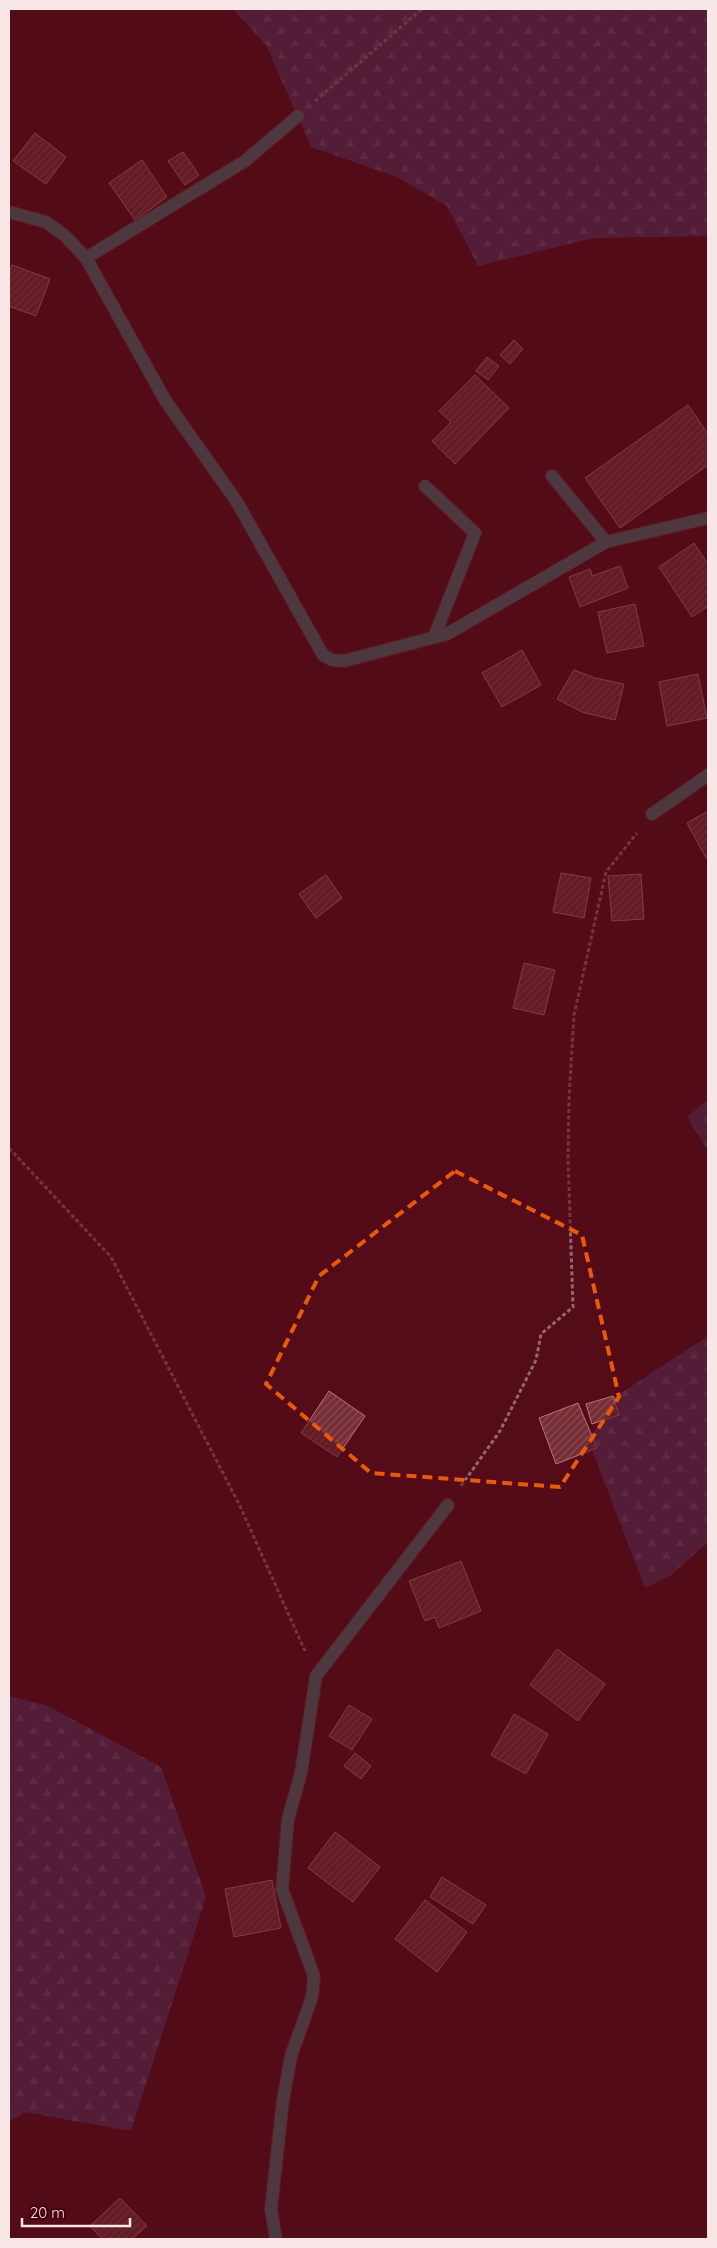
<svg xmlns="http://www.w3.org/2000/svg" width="717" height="2248" font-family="Quicksand,sans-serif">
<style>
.forest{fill:url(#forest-firs)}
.building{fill:url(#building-hatch);stroke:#c17175}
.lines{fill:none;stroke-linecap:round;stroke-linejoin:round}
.street-casing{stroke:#6a2b35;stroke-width:14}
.path{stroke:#97656d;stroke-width:3;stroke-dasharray:4 2.5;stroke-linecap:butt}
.street{stroke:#466e6f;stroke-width:12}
.marked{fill:none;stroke:#e8590c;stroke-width:4;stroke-dasharray:10 6;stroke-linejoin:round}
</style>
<defs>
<pattern id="forest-firs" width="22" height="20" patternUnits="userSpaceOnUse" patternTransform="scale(1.25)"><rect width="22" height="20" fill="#52305e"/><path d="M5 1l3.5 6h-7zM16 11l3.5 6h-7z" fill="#6c4e75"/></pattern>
<pattern id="building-hatch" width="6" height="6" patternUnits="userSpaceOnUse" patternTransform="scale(1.25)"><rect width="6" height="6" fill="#762e35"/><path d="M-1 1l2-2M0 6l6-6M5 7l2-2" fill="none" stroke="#8a4c52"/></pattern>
</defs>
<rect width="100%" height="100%" fill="#530c18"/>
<g class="forest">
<polygon points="233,9 708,9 708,236 594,238 478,266 447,206 397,177 311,147 266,45"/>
<polygon points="708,1100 708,1151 687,1117"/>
<polygon points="708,1336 708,1542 671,1575 645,1588 589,1442 615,1397"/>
<polygon points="9,1696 48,1706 161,1767 206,1897 131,2131 25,2112 9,2122"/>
</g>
<g class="building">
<polygon points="35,133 66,157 46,184 13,161"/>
<polygon points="183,152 199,175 185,185 168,161"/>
<polygon points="142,160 167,197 135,220 109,183"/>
<polygon points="12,265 50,279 36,316 9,306 9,272"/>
<polygon points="514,340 523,349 510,364 500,355"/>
<polygon points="487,357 499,366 488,380 476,371"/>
<polygon points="475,375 509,408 455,464 432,441 451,422 439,411"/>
<polygon points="688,405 708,434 708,465 620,528 585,478"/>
<polygon points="694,543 708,564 708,606 692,617 659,567"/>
<polygon points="620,566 628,588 580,607 569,577 590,569 592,576"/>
<polygon points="635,604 644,646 607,653 598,612"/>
<polygon points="522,650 541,685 502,707 482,673"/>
<polygon points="574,670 595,678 624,684 615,720 582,712 557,699"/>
<polygon points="698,674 707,718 667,726 659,682"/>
<polygon points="708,811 708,856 706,858 687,823"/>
<polygon points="561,873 591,878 584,918 553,912"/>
<polygon points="641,874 644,919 612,921 608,876"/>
<polygon points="326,875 342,898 316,918 299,894"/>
<polygon points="524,963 555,970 544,1015 513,1008"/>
<polygon points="329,1391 365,1416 337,1457 301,1433"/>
<polygon points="613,1396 619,1415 592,1424 586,1404"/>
<polygon points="578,1403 597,1448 556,1464 539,1418"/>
<polygon points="461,1561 481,1611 439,1628 435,1617 425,1621 409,1581"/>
<polygon points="557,1649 605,1684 578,1721 530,1685"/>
<polygon points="349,1705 372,1719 352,1750 329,1736"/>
<polygon points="514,1714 548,1734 526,1774 491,1755"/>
<polygon points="355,1753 371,1766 361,1779 344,1766"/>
<polygon points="335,1832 380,1867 353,1902 308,1868"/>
<polygon points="442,1877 486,1905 473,1924 430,1897"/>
<polygon points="272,1880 281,1928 234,1937 225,1889"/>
<polygon points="425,1900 467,1932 437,1972 395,1939"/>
<polygon points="120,2198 147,2226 132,2239 102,2239 90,2226"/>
</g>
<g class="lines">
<g class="street-casing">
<g id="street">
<polyline points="9,212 46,222 65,236 86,258 165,400 237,502 323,655 332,660 344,661 447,634 606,542 708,518"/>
<polyline points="86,258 245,161 298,116"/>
<polyline points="552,476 606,542"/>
<polyline points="425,486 475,533 434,637"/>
<polyline points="652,814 708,775"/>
<polyline points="276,2239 271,2209 283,2100 291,2056 312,1997 314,1976 282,1889 288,1819 301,1773 316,1676 448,1505"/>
</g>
</g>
<g class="path">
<polyline points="315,101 422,9"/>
<polyline points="9,1148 111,1257 239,1504 305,1651"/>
<polyline points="461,1486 500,1431 536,1360 541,1334 573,1307 568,1158 569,1099 574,1015 606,872 637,833"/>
</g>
<use href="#street" class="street"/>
</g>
<path d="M0 0H717V2248H0ZM455,1171L582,1235L619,1397L560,1487L371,1473L266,1384L319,1276Z" fill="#530c18" fill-opacity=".55" fill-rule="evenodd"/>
<path class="marked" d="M455,1171L582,1235L619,1397L560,1487L371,1473L266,1384L319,1276Z"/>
<rect width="717" height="2248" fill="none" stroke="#f9e6e7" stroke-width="20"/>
<path d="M22 2218v8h108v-8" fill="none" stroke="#f9e6e7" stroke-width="2.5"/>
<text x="30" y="2218" font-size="15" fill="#f9e6e7" stroke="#47000f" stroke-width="4" paint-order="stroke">20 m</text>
</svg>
